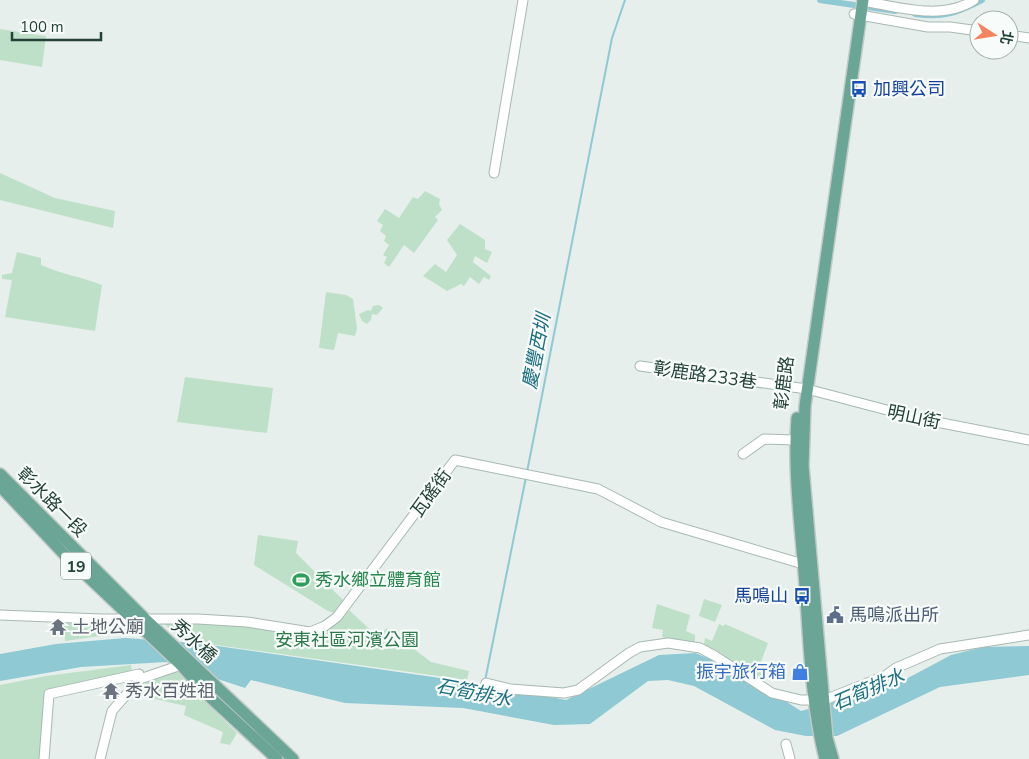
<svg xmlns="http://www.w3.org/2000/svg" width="1029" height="759" font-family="'Nunito Sans','Noto Sans TC',sans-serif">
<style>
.green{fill:#bfe0c8}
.water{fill:#8ec9d4}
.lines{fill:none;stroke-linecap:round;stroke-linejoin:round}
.stream{stroke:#8ec9d4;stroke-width:2}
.canal{stroke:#8ec9d4;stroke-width:6}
.minor-casing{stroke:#a8b8b2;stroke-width:11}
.major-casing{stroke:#c2cac8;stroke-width:14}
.minor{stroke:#fff;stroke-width:9}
.major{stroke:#6aa596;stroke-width:11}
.labels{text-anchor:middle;stroke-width:4.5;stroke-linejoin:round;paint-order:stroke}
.shield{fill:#f7fbf9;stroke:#637a73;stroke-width:1}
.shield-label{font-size:16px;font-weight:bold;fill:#24423a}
.transit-label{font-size:18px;fill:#164399;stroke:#f7fbf9;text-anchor:start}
.street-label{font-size:18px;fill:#24423a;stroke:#f7fbf9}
.leisure-label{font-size:18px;fill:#27864d;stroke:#f7fbf9;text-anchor:start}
.service-label{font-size:18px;fill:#4e5e75;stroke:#f7fbf9;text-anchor:start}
.worship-label{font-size:18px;fill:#5b616d;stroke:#f7fbf9;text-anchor:start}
.park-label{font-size:18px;fill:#2d7a4b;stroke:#f7fbf9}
.shop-label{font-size:18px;fill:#366cbe;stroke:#f7fbf9;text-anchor:end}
.water-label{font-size:19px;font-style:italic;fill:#1c6f80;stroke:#f7fbf9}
</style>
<rect width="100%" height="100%" fill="#e6efeb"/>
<g class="green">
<polygon points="0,29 46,36 42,67 0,60"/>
<polygon points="0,173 55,198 115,211 113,228 0,200"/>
<polygon points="425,191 440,199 439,204 442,210 435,217 438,220 414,253 404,245 389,267 384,263 387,257 383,255 389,245 384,241 386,236 380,231 383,225 377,221 385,209 399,218 413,197 418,199"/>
<polygon points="460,224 485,240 485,249 492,252 487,263 475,256 473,262 491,276 489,280 484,277 479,284 470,277 464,286 461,284 447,291 423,276 435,264 446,272 457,255 447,240"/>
<path d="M17,252L41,258V265C61,274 82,277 102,285L95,331L5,317L12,280L2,279V275L12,273Z"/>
<polygon points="326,292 346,295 353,299 357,328 355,336 338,333 334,350 319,348"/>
<polygon points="379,305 383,308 377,315 372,314 371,320 367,324 362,321 359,314 368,310 371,311 373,306"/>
<polygon points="185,377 273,388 267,433 177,422"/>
<polygon points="258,535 298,541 296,553 344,601 334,613 328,611 254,565"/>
<polygon points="704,599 722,605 715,622 699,616"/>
<polygon points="657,604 690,615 686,631 695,635 695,646 662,637 663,630 652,628"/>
<polygon points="348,609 378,637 387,628 431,662 469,671 467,680 187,641 174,633 156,616 307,634"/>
<polygon points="63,622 129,627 129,632 65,641"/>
<polygon points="719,624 724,626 725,624 768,643 761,662 770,666 761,686 697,648 704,644 705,638 712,641"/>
<polygon points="131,665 132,672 47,691 43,759 0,759 0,685 46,676"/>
<polygon points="180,668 197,684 194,691 237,733 230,745 220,743 223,732 184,715 186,706 132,694 153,678"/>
</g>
<polygon class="water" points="125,638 196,643 468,682 566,700 659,655 695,653 733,668 801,711 893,686 951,655 983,647 1029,646 1029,675 940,687 837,736 806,736 775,730 694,686 668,680 648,681 590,724 554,725 463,708 345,703 251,680 245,688 166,662 81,667 0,681 0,654 56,644"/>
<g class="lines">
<g class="stream">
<polyline points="527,472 612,38 625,0"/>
<polyline points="485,681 526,477"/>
</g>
<g class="canal">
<polyline points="820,0 895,11"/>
<path d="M915,14C944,18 956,13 982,0"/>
</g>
<g class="minor-casing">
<g id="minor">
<path d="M863,1C898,7 942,21 974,0"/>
<polyline points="854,14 928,27 950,27 979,31"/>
<polyline points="1009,35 1029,38"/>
<polyline points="494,173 523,0"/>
<polyline points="640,366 807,389 921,419 1029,440"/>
<polyline points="743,454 764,439 795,440"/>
<polyline points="0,615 101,619 198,619 247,622 310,632 325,626 337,617 455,460 598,489 661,522 803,564 805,568"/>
<polyline points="486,683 510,689 564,693 578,690 629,653 640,647 668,643 700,648 715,656 772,693 801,700 824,700 885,676 896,668 940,649 1029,635"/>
<polyline points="786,744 790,759"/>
<polyline points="44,759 49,694 139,674 140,679"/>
<polyline points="100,759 112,711 140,679 181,665"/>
</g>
</g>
<g class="major-casing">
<g id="major">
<path d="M797,418C793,474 801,529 805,585C809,641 811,705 825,759"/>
<polyline points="0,474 143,617 293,759"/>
<polyline points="0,486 63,553 181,665 212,699 277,759"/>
<polyline points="833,759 827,738 803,466 805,406 863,0"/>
</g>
</g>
<use href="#minor" class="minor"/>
<use href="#major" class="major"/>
</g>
<defs>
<g id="bus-bare" transform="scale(1.35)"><path d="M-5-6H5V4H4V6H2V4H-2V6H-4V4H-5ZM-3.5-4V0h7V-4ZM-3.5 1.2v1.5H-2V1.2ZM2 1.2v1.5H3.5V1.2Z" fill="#1a4fb4" stroke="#f7fbf9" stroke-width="2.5" paint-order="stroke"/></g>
<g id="stadium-bare" transform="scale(1.35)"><path d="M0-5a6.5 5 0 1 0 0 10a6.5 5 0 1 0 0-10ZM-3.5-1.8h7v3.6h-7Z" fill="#2e9e5b" stroke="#f7fbf9" stroke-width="2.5" paint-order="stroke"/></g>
<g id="civic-bare" transform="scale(1.35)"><path d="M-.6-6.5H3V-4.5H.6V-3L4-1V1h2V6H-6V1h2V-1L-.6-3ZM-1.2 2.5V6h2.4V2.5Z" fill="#5c6f8a" stroke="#f7fbf9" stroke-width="2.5" paint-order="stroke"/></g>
<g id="temple-bare" transform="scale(1.35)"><path d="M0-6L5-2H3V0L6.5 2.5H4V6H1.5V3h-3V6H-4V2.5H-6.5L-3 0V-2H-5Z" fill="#6b7280" stroke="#f7fbf9" stroke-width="2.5" paint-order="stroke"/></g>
<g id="shop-bare" transform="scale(1.35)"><path d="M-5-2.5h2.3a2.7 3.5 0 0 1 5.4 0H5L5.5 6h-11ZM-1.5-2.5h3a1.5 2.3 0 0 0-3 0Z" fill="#3f7fe0" stroke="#f7fbf9" stroke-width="2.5" paint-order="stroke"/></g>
</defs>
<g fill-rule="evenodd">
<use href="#bus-bare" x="859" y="89"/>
<use href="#stadium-bare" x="301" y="580"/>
<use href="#bus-bare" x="802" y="596"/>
<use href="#civic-bare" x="835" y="615"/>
<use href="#temple-bare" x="58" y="627"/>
<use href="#shop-bare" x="800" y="672"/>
<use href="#temple-bare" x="111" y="691"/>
</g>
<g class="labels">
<rect class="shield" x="61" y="552.5" width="30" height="27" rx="4"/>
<g class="shield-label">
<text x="76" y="572">19</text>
</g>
<g class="transit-label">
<text x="873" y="95">加興公司</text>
<text x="788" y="602" text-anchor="end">馬鳴山</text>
</g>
<g class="street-label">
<text transform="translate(705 375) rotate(8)" y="6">彰鹿路233巷</text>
<text transform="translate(784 383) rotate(-83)" y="6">彰鹿路</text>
<text transform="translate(914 417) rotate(12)" y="6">明山街</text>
<text transform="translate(431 493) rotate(-54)" y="6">瓦磘街</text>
<text transform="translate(52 502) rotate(45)" y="6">彰水路一段</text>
<text transform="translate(194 641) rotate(43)" y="6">秀水橋</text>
</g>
<g class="leisure-label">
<text x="315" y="586">秀水鄉立體育館</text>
</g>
<g class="service-label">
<text x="849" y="621">馬鳴派出所</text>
</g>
<g class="worship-label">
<text x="72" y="633">土地公廟</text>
<text x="125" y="697">秀水百姓祖</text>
</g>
<g class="park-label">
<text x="347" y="646">安東社區河濱公園</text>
</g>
<g class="shop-label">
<text x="786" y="678">振宇旅行箱</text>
</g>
<g class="water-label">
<text transform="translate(536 351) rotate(-79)" y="7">慶豐西圳</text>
<text transform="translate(868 689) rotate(-23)" y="7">石筍排水</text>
<text transform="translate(474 692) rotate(11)" y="7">石筍排水</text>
</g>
</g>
<g transform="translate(994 35) rotate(102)"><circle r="24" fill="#f7fbf9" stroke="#a3b1ad"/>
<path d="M0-4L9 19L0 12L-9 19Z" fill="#f4845f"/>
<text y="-8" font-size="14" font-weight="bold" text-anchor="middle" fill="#24423a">北</text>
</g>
<path d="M12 32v8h89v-8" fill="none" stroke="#24423a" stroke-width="2.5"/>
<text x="20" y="32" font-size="15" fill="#24423a" stroke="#f7fbf9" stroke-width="4" paint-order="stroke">100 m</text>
</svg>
